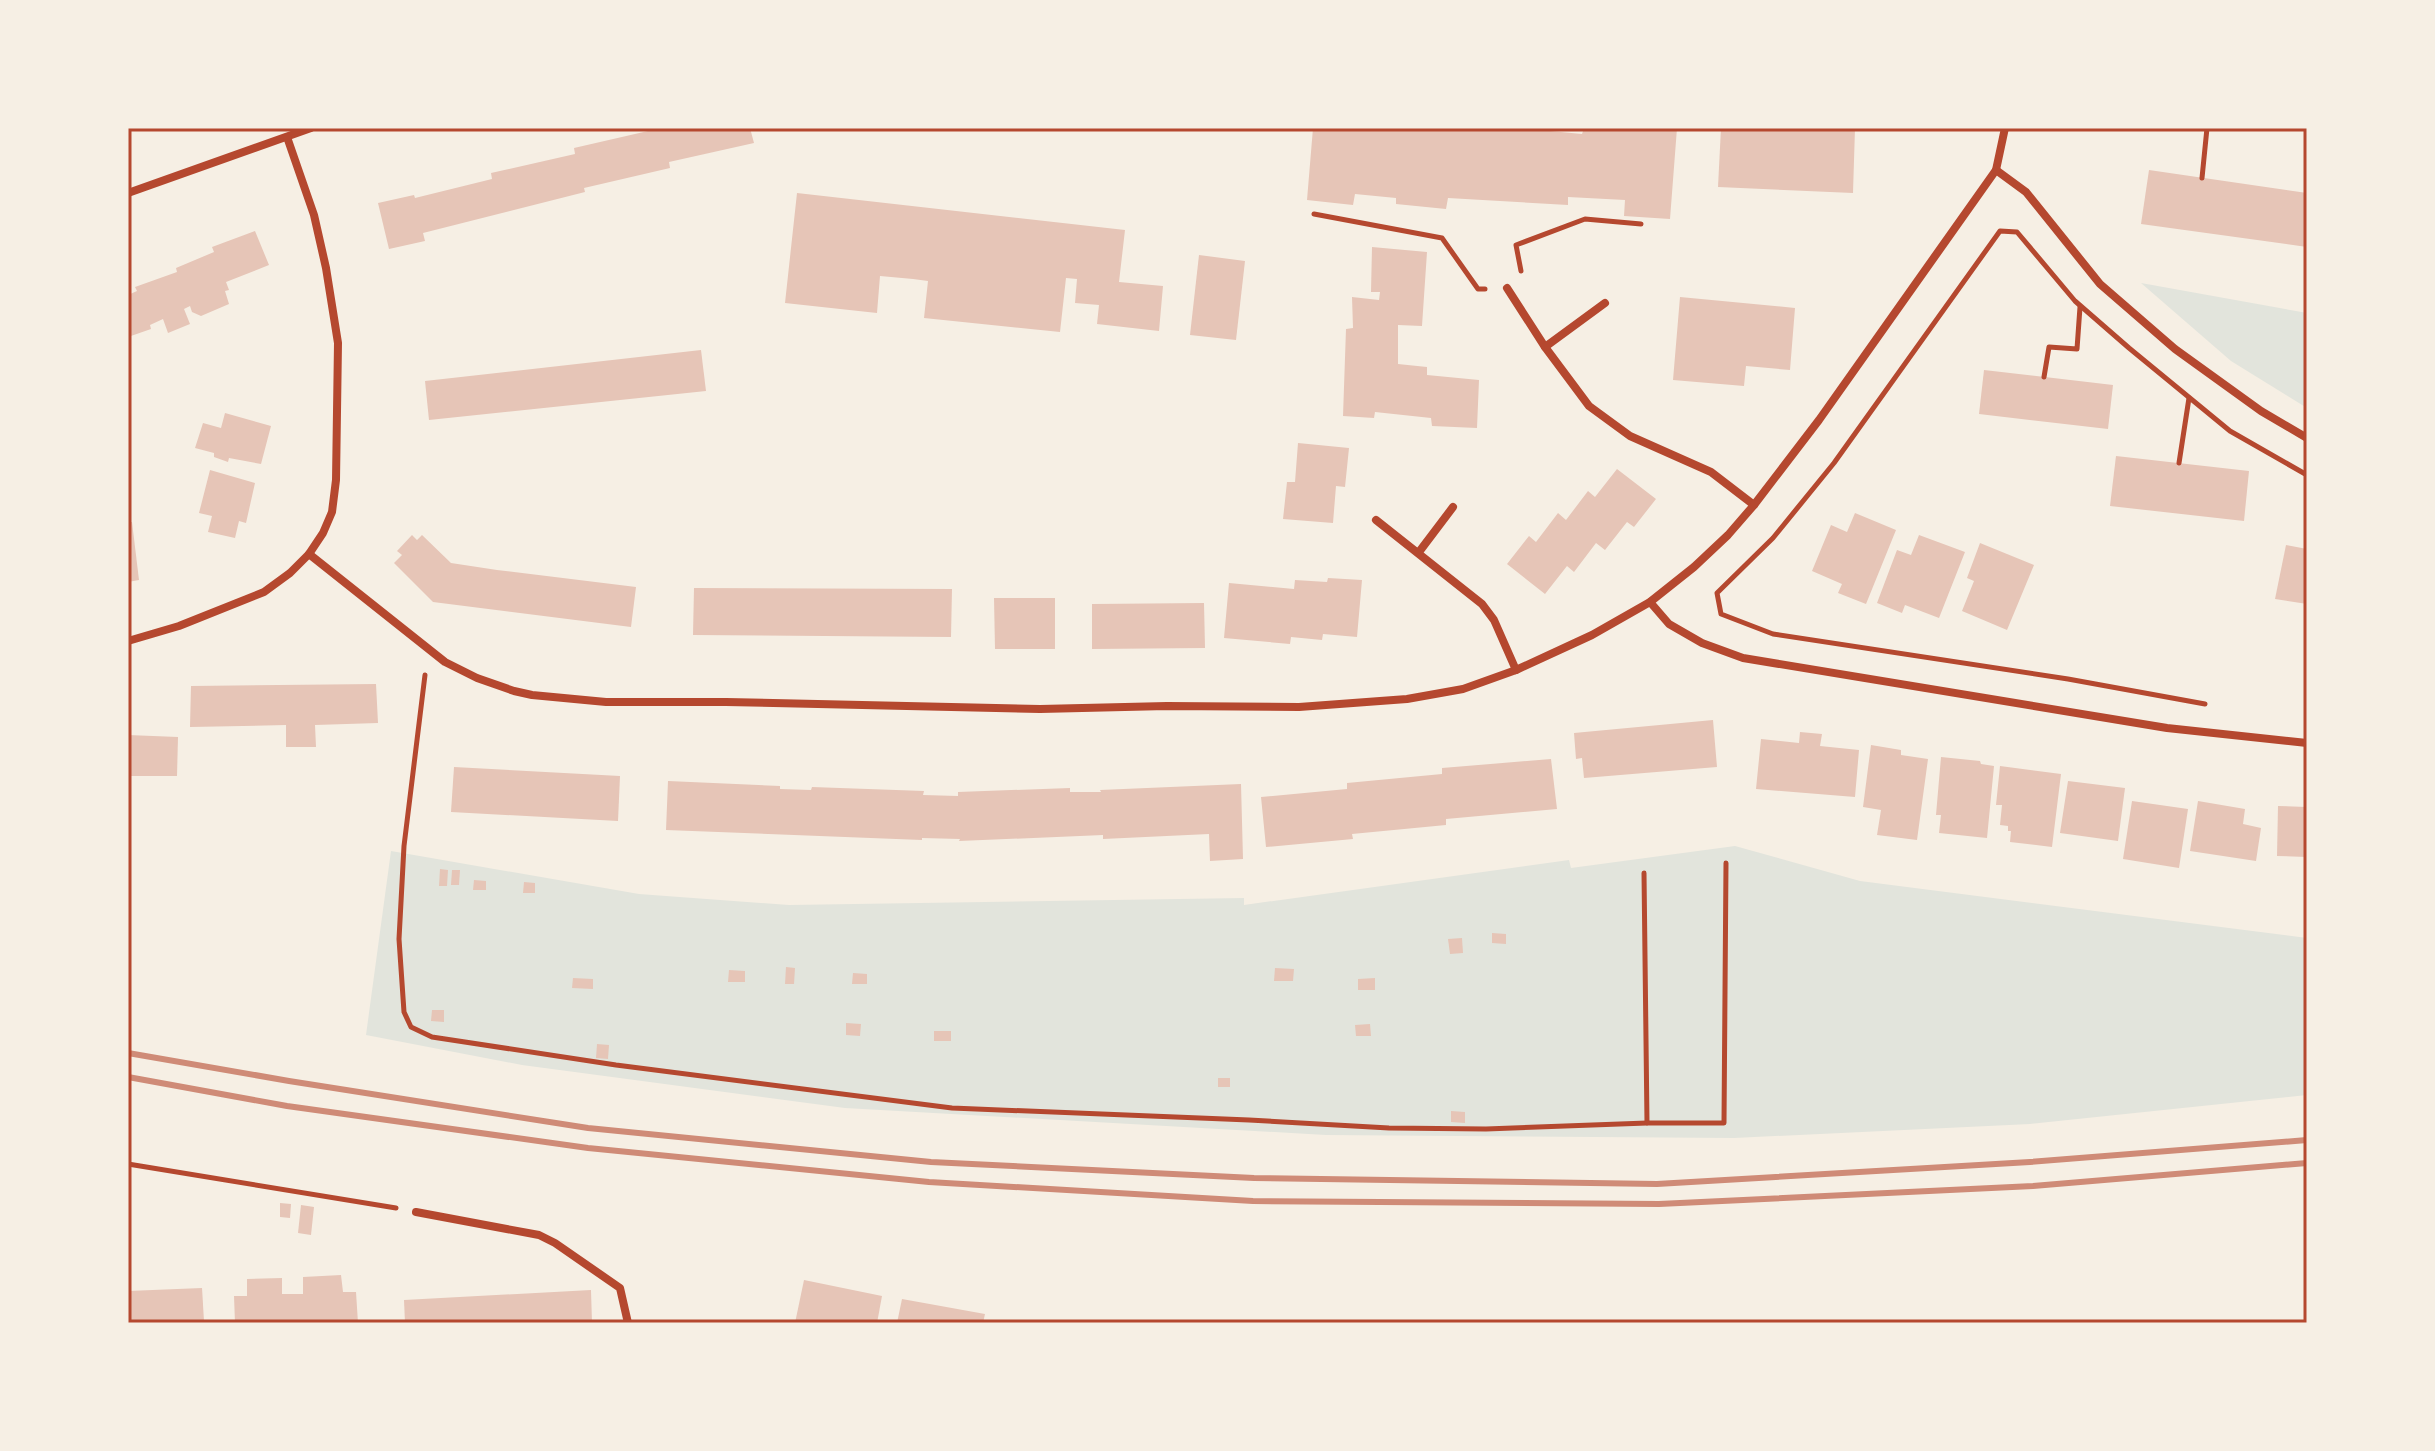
<svg xmlns="http://www.w3.org/2000/svg" width="2435" height="1451" font-family="'Golos Text',sans-serif">
<style>
.green{fill:#e2e4dc}
.building{fill:#e6c5b7}
.lines{fill:none;stroke-linecap:round;stroke-linejoin:round}
.path{stroke:#b5482f;stroke-width:5}
.minor{stroke:#b5482f;stroke-width:8}
.rail{stroke:#cf8b77;stroke-width:6}
.neatline{fill:none;stroke:#b5482f;stroke-width:3}
</style>
<rect width="100%" height="100%" fill="#f6efe4"/>
<g class="green">
<polygon points="2141,283 2307,313 2307,408 2231,361"/>
<polygon points="1735,846 1860,881 2307,938 2307,1095 2030,1124 1734,1138 1326,1135 845,1108 522,1065 366,1035 391,851 639,894 789,905 1244,898 1244,905 1569,860 1571,868"/>
</g>
<g class="building">
<polygon points="661,128 750,128 754,143 669,162 670,168 584,188 585,192 423,233 425,241 389,249 378,203 414,195 415,198 492,179 491,173 575,154 574,148"/>
<polygon points="1313,128 1475,130 1475,128 1520,128 1582,134 1584,128 1631,131 1631,128 1677,128 1670,219 1624,216 1625,200 1568,197 1568,205 1448,198 1446,209 1396,204 1396,198 1355,194 1353,205 1307,200"/>
<polygon points="1721,128 1855,128 1853,193 1718,187"/>
<polygon points="2149,170 2307,193 2307,247 2141,224"/>
<polygon points="797,193 1125,230 1119,282 1163,286 1159,331 1097,324 1099,305 1075,303 1077,279 1066,278 1060,332 924,318 928,281 913,279 880,276 877,313 785,303"/>
<polygon points="255,231 269,265 226,282 229,290 225,291 229,304 201,316 192,312 190,306 184,309 190,324 168,333 163,319 150,325 151,329 128,337 128,295 137,291 135,287 177,272 176,268 214,252 212,247"/>
<polygon points="1372,247 1427,252 1422,326 1398,325 1398,364 1427,367 1427,375 1479,380 1477,428 1432,426 1431,418 1375,412 1374,418 1343,416 1346,329 1353,328 1352,297 1379,300 1380,292 1371,292"/>
<polygon points="1199,255 1245,261 1236,340 1190,335"/>
<polygon points="1680,297 1795,308 1790,370 1746,366 1744,386 1673,380"/>
<polygon points="701,350 706,391 429,420 425,381"/>
<polygon points="1984,370 2113,385 2108,429 1979,414"/>
<polygon points="225,413 271,426 261,464 229,458 228,462 214,457 214,453 195,448 203,423 221,428"/>
<polygon points="1298,443 1349,448 1345,487 1336,486 1333,523 1283,519 1287,482 1295,482"/>
<polygon points="2116,456 2249,471 2244,521 2110,506"/>
<polygon points="1617,469 1656,499 1634,527 1627,522 1605,550 1596,543 1574,572 1567,566 1545,594 1507,564 1529,536 1536,542 1558,513 1566,520 1588,491 1595,497"/>
<polygon points="210,470 255,483 246,523 239,521 235,538 208,532 212,516 199,513"/>
<polygon points="1855,513 1896,530 1866,604 1838,593 1842,584 1812,571 1831,525 1847,532"/>
<polygon points="128,522 132,522 139,580 128,582"/>
<polygon points="412,535 417,540 422,535 451,563 497,570 636,587 631,627 433,602 394,563 402,555 397,551"/>
<polygon points="1919,535 1965,552 1939,618 1905,605 1902,613 1877,603 1897,550 1911,555"/>
<polygon points="1980,543 2034,565 2007,630 1962,611 1974,581 1967,578"/>
<polygon points="2286,545 2307,549 2307,604 2275,599"/>
<polygon points="1328,578 1362,580 1357,637 1323,634 1322,640 1291,637 1290,644 1224,638 1229,583 1294,589 1295,580 1327,582"/>
<polygon points="694,588 952,589 951,637 693,635"/>
<polygon points="994,598 1055,598 1055,649 995,649"/>
<polygon points="1204,603 1205,648 1092,649 1092,604"/>
<polygon points="376,684 378,723 315,725 316,747 286,747 286,725 190,727 191,686"/>
<polygon points="1713,720 1717,767 1584,778 1582,758 1576,759 1574,733"/>
<polygon points="1800,732 1822,734 1820,746 1859,750 1855,797 1756,789 1761,739 1799,743"/>
<polygon points="128,735 178,737 177,776 128,776"/>
<polygon points="1871,745 1901,750 1901,755 1928,759 1917,840 1877,835 1881,810 1863,807"/>
<polygon points="1941,757 1980,761 1981,764 1994,766 1987,838 1939,833 1941,815 1936,815"/>
<polygon points="1551,759 1557,809 1446,819 1446,825 1352,834 1353,839 1266,847 1261,797 1347,789 1347,783 1442,774 1442,768"/>
<polygon points="2000,766 2061,774 2052,847 2010,842 2011,831 2008,831 2008,826 2000,825 2002,805 1996,805"/>
<polygon points="454,767 620,776 618,821 451,812"/>
<polygon points="668,781 780,786 780,789 811,790 812,787 924,791 923,795 958,796 958,792 1070,788 1070,792 1101,792 1100,790 1241,784 1243,859 1210,861 1209,834 1103,839 1103,835 959,841 960,839 922,838 922,840 666,830"/>
<polygon points="2068,781 2125,788 2118,841 2060,833"/>
<polygon points="2132,801 2188,809 2179,868 2123,859"/>
<polygon points="2198,801 2245,809 2243,824 2261,828 2256,861 2190,851"/>
<polygon points="2278,806 2307,807 2307,857 2277,856"/>
<polygon points="440,869 448,870 447,886 439,886"/>
<polygon points="452,870 460,870 459,885 451,885"/>
<polygon points="474,880 486,881 486,890 473,890"/>
<polygon points="524,882 535,883 535,893 523,893"/>
<polygon points="1492,933 1506,934 1506,944 1492,943"/>
<polygon points="1462,938 1463,953 1450,954 1448,939"/>
<polygon points="786,967 795,968 794,984 785,984"/>
<polygon points="1275,968 1294,969 1293,981 1274,981"/>
<polygon points="729,970 745,971 745,982 728,982"/>
<polygon points="853,973 867,974 867,984 852,984"/>
<polygon points="573,978 593,979 593,989 572,988"/>
<polygon points="1375,978 1375,990 1358,990 1358,979"/>
<polygon points="432,1010 444,1010 444,1022 431,1021"/>
<polygon points="846,1023 861,1024 860,1036 846,1035"/>
<polygon points="1370,1024 1371,1036 1356,1036 1355,1025"/>
<rect x="934" y="1031" width="17" height="10"/>
<polygon points="597,1044 609,1045 608,1059 596,1058"/>
<rect x="1218" y="1078" width="12" height="9"/>
<polygon points="1451,1111 1465,1112 1465,1123 1451,1122"/>
<polygon points="280,1203 291,1204 290,1218 280,1217"/>
<polygon points="301,1205 314,1207 311,1235 298,1233"/>
<polygon points="341,1275 343,1292 356,1292 358,1323 235,1323 234,1296 247,1296 247,1279 282,1278 282,1294 303,1294 303,1277"/>
<polygon points="804,1280 882,1296 877,1323 795,1323"/>
<polygon points="202,1288 204,1321 128,1323 128,1291"/>
<polygon points="591,1290 592,1323 405,1323 404,1300"/>
<polygon points="902,1299 985,1314 983,1323 897,1323"/>
</g>
<g class="lines">
<g class="path">
<polyline points="2202,178 2207,128"/>
<polyline points="1314,214 1442,238 1478,289 1485,289"/>
<polyline points="1521,271 1516,245 1585,219 1641,224"/>
<polyline points="2044,377 2049,347 2077,349 2080,307"/>
<polyline points="2179,463 2189,398"/>
<polyline points="425,675 404,846 399,939 404,1012 411,1027 432,1037 616,1065 952,1108 1249,1120 1389,1128 1486,1129 1647,1123 1724,1123 1726,863"/>
<polyline points="2205,704 2068,679 1773,634 1721,614 1717,593 1773,538 1834,463 2000,231 2017,232 2075,301 2129,348 2230,431 2307,475"/>
<polyline points="1644,873 1647,1123"/>
<polyline points="128,1164 396,1208"/>
</g>
<g class="minor">
<polyline points="1996,170 2026,192 2100,284 2175,349 2261,411 2307,438"/>
<polyline points="128,193 311,128"/>
<polyline points="1507,288 1545,347 1589,406 1630,436 1711,472 1754,505"/>
<polyline points="1545,347 1605,303"/>
<polyline points="1376,520 1482,604 1494,620 1516,670"/>
<polyline points="1419,552 1453,507"/>
<polyline points="309,554 445,662 477,678 514,691 532,695 606,702 726,702 1040,709 1167,706 1299,707 1407,699 1463,689 1516,670 1592,635 1650,602 1694,567 1728,535 1754,505 1819,420 1996,170 2005,128"/>
<polyline points="1650,602 1669,624 1702,643 1743,658 2167,728 2307,743"/>
<polyline points="128,641 179,626 264,592 290,573 309,554 323,533 332,512 336,480 338,343 326,268 314,215 287,137"/>
<polyline points="416,1212 539,1235 555,1243 620,1288 628,1323"/>
</g>
<g class="rail">
<polyline points="128,1053 289,1081 588,1128 931,1162 1254,1178 1657,1184 2030,1162 2307,1140"/>
<polyline points="128,1077 287,1106 588,1148 929,1182 1253,1201 1659,1204 2033,1186 2307,1163"/>
</g>
</g>
<rect width="2435" height="1451" fill="none" stroke="#f6efe4" stroke-width="260"/>
<rect x="130" y="130" width="2175" height="1191" class="neatline"/>
</svg>
